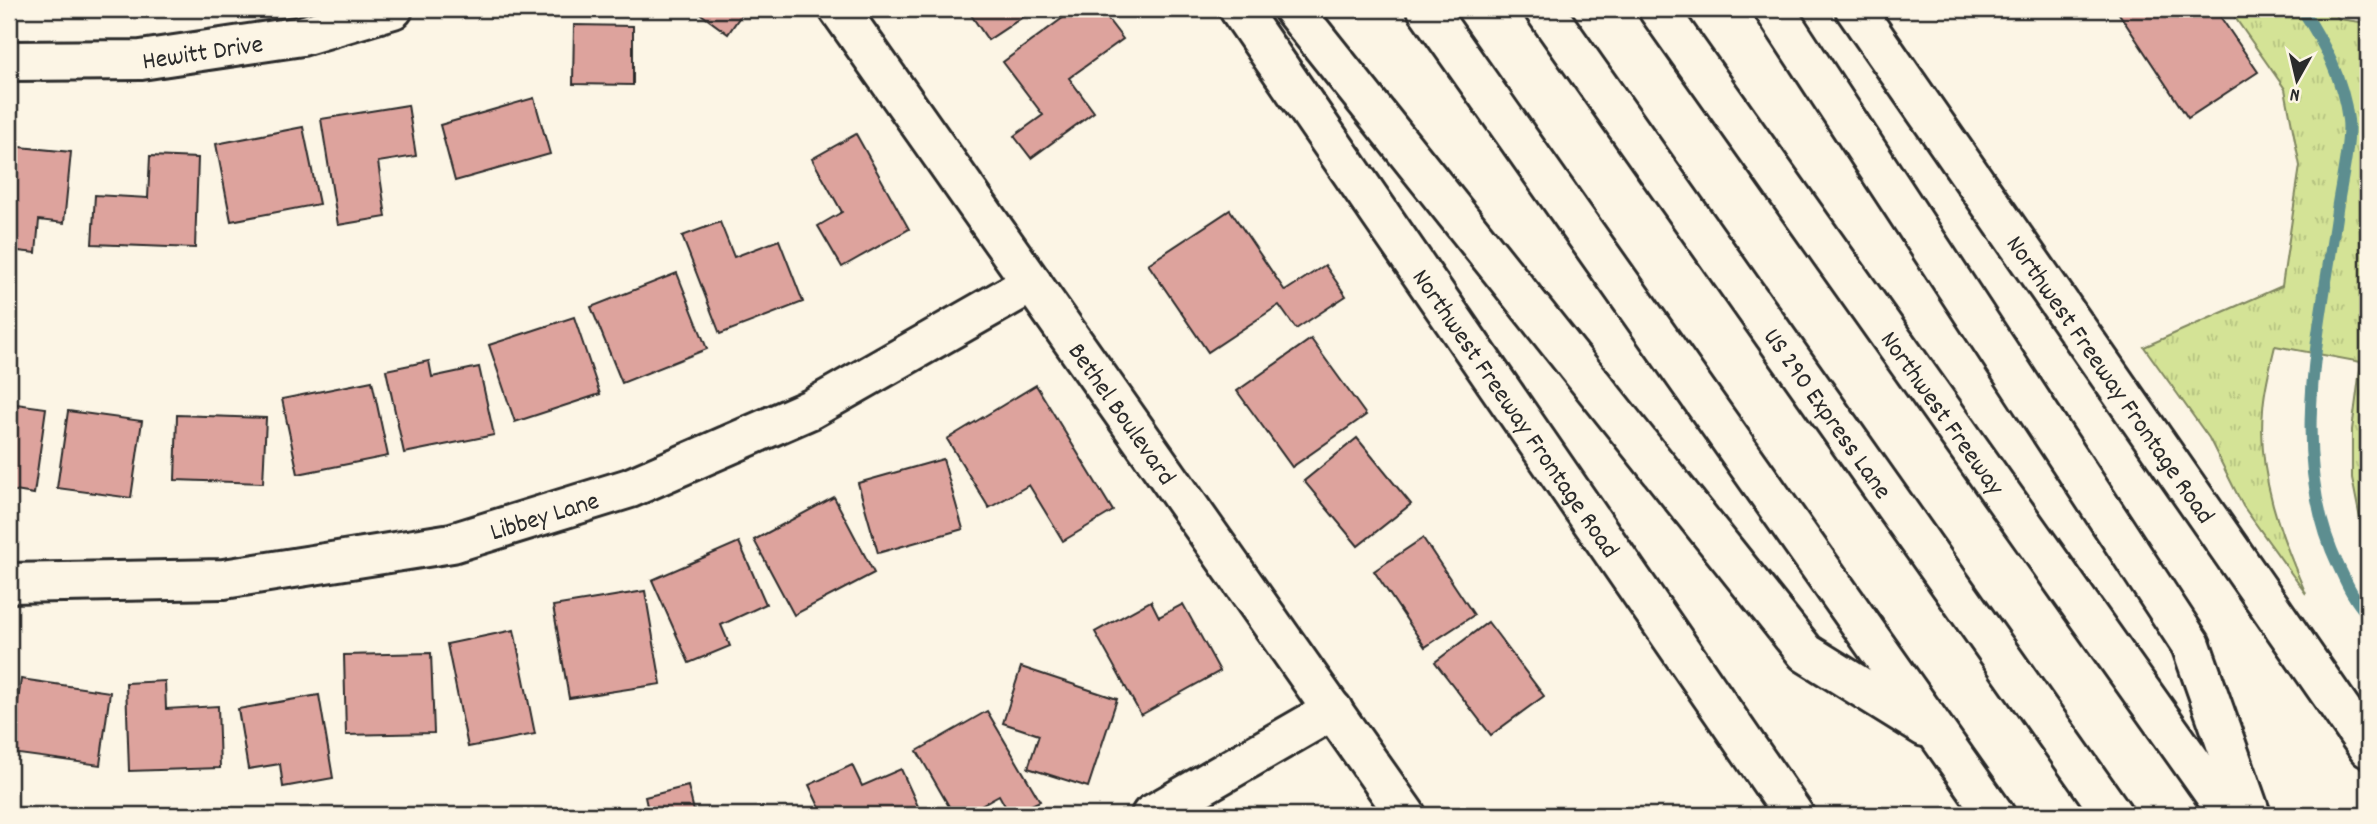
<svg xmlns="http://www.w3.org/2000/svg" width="2377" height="824" font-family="Dekko,sans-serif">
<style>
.grass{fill:url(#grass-tufts);stroke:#808760;stroke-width:2}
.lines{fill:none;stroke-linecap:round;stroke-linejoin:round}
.stream{stroke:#5d8e90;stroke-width:12}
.building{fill:#dda39d;stroke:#2b2b2b;stroke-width:2}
.minor-casing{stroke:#2b2b2b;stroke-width:44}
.major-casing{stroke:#2b2b2b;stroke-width:44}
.highway-casing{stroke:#2b2b2b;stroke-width:44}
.minor{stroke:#fcf5e5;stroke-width:38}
.major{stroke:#fcf5e5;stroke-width:38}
.highway{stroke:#fcf5e5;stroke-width:38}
.labels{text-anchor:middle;stroke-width:5;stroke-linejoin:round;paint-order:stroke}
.street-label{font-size:26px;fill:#2b2b2b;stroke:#fcf5e5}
</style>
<defs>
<pattern id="grass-tufts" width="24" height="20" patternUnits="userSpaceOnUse" patternTransform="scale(1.75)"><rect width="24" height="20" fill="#d4e396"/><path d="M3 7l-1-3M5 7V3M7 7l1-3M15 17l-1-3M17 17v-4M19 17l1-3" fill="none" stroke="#b6c381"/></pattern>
</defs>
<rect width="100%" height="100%" fill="#fcf5e5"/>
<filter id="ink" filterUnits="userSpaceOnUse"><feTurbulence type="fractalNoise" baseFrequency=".0143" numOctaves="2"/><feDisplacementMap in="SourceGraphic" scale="14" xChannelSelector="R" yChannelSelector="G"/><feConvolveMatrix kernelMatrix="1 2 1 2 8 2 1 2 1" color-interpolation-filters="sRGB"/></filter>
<g filter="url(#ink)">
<path class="grass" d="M2229,9H2331L2339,19L2368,23V547L2364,539L2352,478V430L2361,362L2275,346C2270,367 2264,389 2263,410C2257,474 2281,537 2306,594L2243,506L2209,438L2144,347L2282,286L2300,166L2285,89Z"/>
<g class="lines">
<path class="stream" d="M2302,9C2324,43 2343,79 2348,120C2351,142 2340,187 2337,210C2321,326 2286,455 2338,565C2347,584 2354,600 2368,615"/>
</g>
<g class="building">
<polygon points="694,9 745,9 728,34"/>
<polygon points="967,9 1035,9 988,40"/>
<polygon points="1075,9 1100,9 1123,39 1069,78 1094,112 1031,158 1014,136 1043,115 1003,62"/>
<polygon points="2116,9 2215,9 2258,72 2188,118"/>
<polygon points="574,25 633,26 633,85 573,84"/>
<polygon points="534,98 550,154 455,181 440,125"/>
<polygon points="408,105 416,156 378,162 386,217 338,225 321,119"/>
<polygon points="303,127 319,204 231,221 216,144"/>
<polygon points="856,134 909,229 842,267 818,226 842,212 812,159"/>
<polygon points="9,146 71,152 64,223 39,220 36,253 9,250"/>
<polygon points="150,156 198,158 195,248 92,244 95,195 148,198"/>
<polygon points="1230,210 1285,291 1325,265 1346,296 1296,329 1279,305 1208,352 1148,264"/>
<polygon points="720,222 734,257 779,240 803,302 720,334 682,236"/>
<polygon points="677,273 707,349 622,383 591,307"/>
<polygon points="574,317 600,394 515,422 489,345"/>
<polygon points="1311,339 1366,415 1292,467 1237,391"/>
<polygon points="429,361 432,377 479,367 494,435 404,453 386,370"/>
<polygon points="372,381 388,456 298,474 282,399"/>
<polygon points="1036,385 1113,511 1063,541 1029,485 989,508 947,439"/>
<polygon points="9,403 46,408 34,494 9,490"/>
<polygon points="68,411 142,421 131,498 57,488"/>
<polygon points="177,415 266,418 263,483 175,480"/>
<polygon points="1357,438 1411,504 1358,546 1304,481"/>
<polygon points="943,459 963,529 878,553 858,483"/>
<polygon points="834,497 874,573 794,615 754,540"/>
<polygon points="1423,538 1474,615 1425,647 1374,571"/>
<polygon points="739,542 766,604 721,625 730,646 689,663 652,580"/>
<polygon points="645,591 661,684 569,698 553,606"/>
<polygon points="1151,601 1159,617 1183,604 1220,671 1141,715 1095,632"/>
<polygon points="1488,622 1544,696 1491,735 1435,662"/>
<polygon points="514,630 535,734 468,747 447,644"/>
<polygon points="431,653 434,733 346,735 344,655"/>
<polygon points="1021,667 1117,699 1088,787 1028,768 1039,735 1003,723"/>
<polygon points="21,679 110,692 100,765 11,753"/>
<polygon points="165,681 166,709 218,706 220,768 129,771 126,683"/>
<polygon points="319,695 333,778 283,787 280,764 248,769 238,709"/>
<polygon points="987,711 1040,801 1010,815 999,795 963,815 954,815 917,751"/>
<polygon points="852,765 862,786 901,769 922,815 823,815 809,785"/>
<polygon points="688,786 695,815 649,815 645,797"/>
</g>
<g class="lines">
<g class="minor-casing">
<g id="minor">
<path id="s1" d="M839,9L1406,815"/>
<path id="s2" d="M9,61L141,60L302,36L393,9"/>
<path id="s3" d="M9,583L224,579L452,543L630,488L811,409L1032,283"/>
<polyline points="1151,815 1333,710"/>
</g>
</g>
<g class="major-casing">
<g id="major">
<path id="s4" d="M1239,9L1794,815"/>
<path id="s5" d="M1855,9L2368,748"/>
</g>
</g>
<g class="highway-casing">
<g id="highway">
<polyline points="1293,9 1806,653 1925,727"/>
<polyline points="1427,9 1995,815"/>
<path id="s6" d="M1544,9L2113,815"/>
<path id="s7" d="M1658,9L2229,815"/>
<polyline points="1774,9 2191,645 2251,815"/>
</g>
</g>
<use href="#minor" class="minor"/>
<use href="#major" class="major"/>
<use href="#highway" class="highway"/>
</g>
</g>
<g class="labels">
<g class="street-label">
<text dy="9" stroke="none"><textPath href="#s2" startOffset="194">Hewitt Drive</textPath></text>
<text dy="9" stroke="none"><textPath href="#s5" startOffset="450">Northwest Freeway Frontage Road</textPath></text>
<text dy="9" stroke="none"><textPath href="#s1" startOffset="494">Bethel Boulevard</textPath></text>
<text dy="9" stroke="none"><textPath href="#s4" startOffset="490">Northwest Freeway Frontage Road</textPath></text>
<text dy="9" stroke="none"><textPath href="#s6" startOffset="494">US 290 Express Lane</textPath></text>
<text dy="9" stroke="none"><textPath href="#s7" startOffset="494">Northwest Freeway</textPath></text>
<text dy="9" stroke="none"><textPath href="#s3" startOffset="542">Libbey Lane</textPath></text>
</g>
</g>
<rect width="2377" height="824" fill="none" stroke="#fcf5e5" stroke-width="35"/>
<rect x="18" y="18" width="2342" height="789" fill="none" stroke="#2b2b2b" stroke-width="2.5" filter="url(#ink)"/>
<g transform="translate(2297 80) rotate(188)" stroke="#fcf5e5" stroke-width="5" paint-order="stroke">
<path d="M0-5L12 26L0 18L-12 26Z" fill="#2b2b2b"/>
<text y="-10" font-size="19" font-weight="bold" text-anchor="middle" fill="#2b2b2b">N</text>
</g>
</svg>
